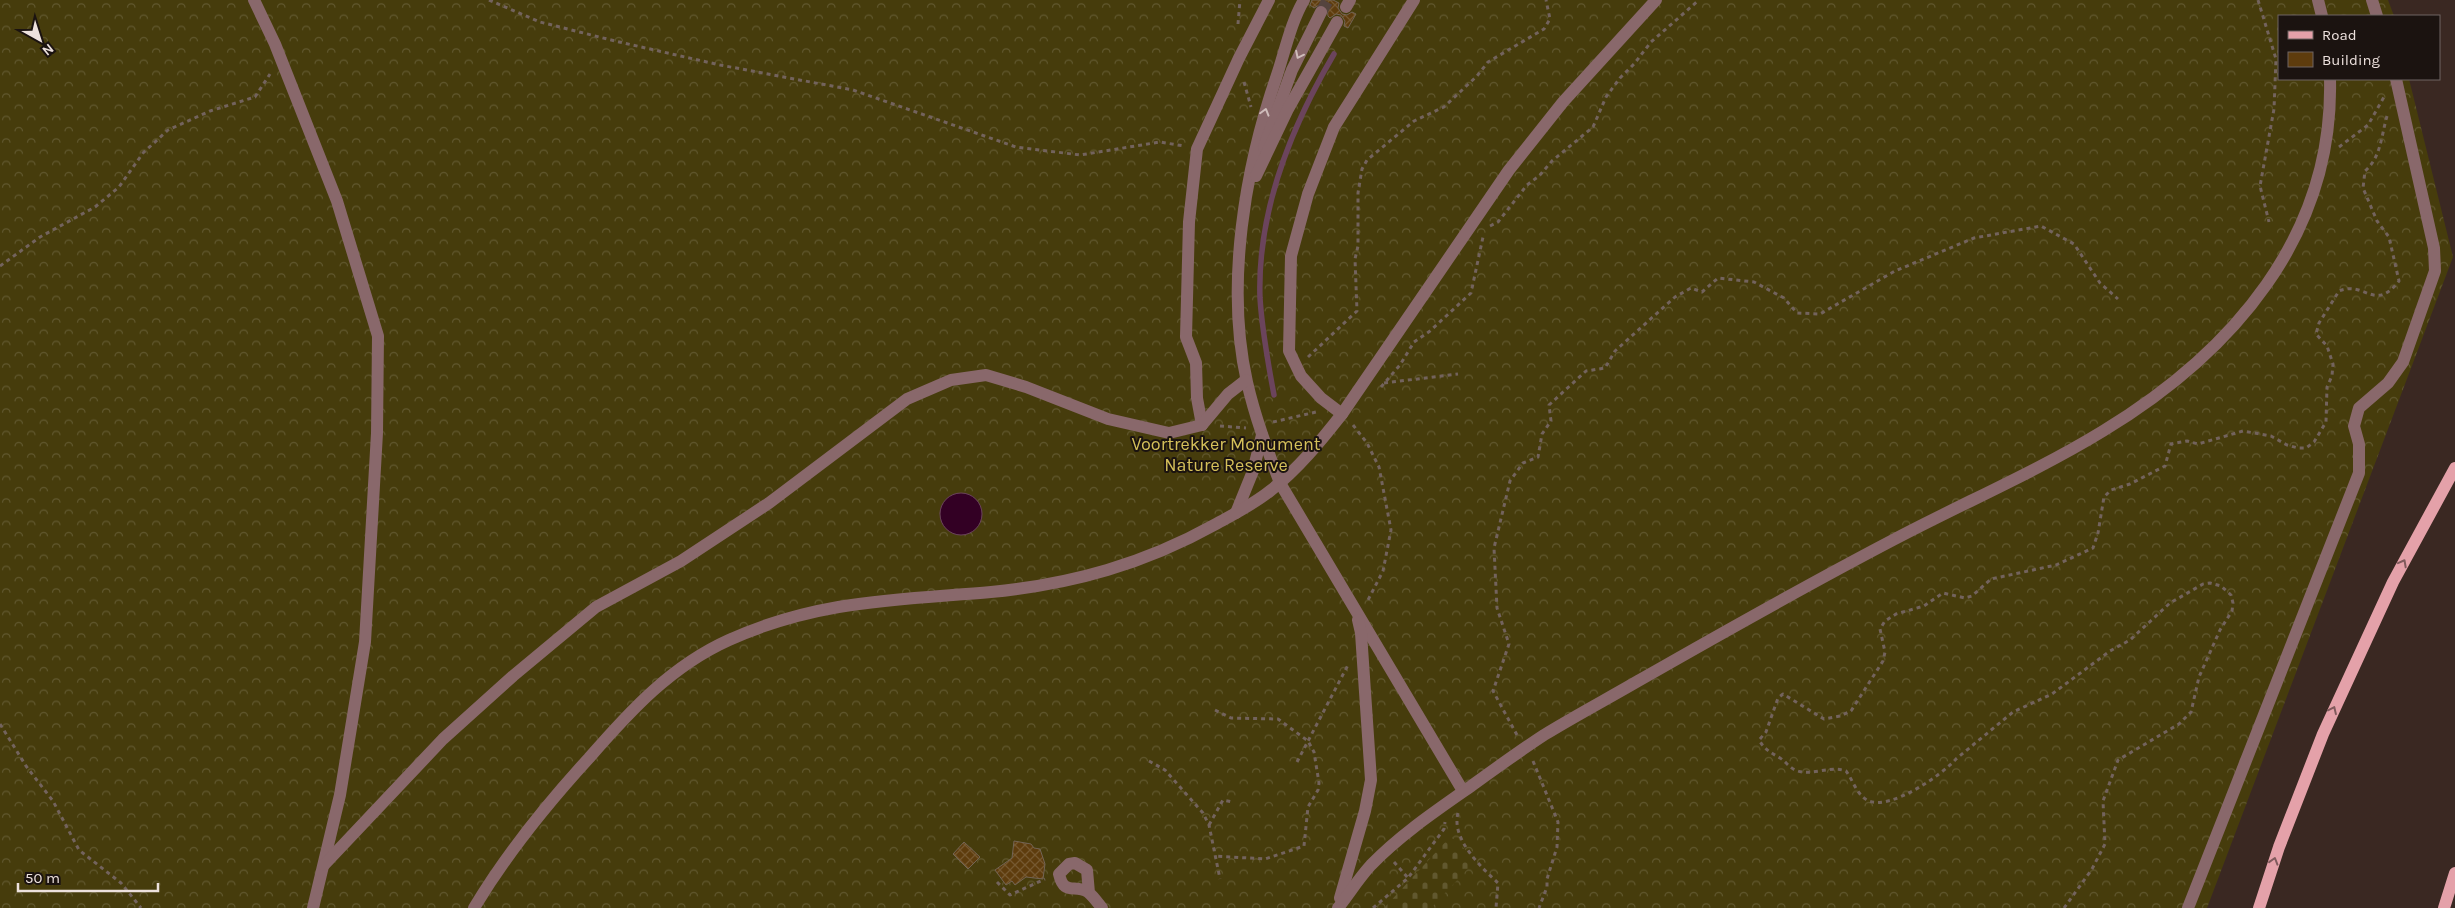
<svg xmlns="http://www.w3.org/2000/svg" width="2455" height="908" font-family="Karla,sans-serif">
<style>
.forest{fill:url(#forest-crowns)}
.cemetery{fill:url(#cemetery-stones)}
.water{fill:#330024;stroke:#6b445c}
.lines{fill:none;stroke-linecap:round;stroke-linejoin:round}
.stream{stroke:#6b445c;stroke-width:5.5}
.building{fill:url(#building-cross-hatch);stroke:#726455}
.minor-tunnel{stroke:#55443e;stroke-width:12;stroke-dasharray:12 6;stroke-linecap:butt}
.path{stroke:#73635d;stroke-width:3;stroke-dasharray:4 4;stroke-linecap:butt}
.minor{stroke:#89686b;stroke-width:12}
.major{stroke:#e4a1a9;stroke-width:12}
.oneway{stroke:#cfbdbb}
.oneway2{stroke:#805a5c}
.labels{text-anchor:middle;stroke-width:4;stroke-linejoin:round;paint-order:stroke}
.park-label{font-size:18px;fill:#d5c05a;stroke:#1b1310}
</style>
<defs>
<pattern id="forest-crowns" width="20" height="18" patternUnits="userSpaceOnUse" patternTransform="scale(1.25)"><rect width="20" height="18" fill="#463c0c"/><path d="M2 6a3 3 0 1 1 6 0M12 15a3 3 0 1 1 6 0" fill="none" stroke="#61582f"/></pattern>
<pattern id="cemetery-stones" width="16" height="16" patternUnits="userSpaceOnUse" patternTransform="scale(1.25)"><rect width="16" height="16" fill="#463c0c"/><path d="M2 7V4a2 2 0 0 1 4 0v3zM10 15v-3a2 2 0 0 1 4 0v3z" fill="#61582f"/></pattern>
<pattern id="building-cross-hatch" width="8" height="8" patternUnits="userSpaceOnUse" patternTransform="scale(1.25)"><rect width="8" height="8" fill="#5e3c0d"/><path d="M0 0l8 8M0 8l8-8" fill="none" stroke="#755830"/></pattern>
</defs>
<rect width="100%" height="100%" fill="#3a2822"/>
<polygon class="forest" points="0,0 2388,0 2394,16 2279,16 2279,79 2409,79 2453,257 2207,908 0,908"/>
<polygon class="cemetery" points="1451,836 1476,860 1431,908 1384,908"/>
<circle class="water" cx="961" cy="514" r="21"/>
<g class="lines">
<path class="stream" d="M1274,395C1268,363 1262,331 1260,298C1257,210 1291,127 1334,54"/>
</g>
<g class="building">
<polygon points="1312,0 1333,0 1339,3 1338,8 1342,14 1347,15 1352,12 1356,14 1348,28 1344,26 1345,21 1341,15 1336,14 1330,18 1328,16 1327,7 1321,4 1314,8 1310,5"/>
<polygon points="1014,841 1031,844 1034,848 1040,849 1045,864 1043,879 1026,877 1015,885 1012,881 1006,885 995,870 1012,858"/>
<polygon points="964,842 980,857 968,869 953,854"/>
</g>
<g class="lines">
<polyline class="minor-tunnel" points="1321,12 1328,0"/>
<g class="path">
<polyline points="489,0 540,22 615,41 720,65 853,90 1016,147 1080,155 1160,142 1184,146"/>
<polyline points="2258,0 2276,59 2274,109 2260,186 2269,222"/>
<polyline points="1238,24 1240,0"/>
<polyline points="1244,82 1251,107"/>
<polyline points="2339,147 2368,125 2384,97"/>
<polyline points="1490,226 1498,222 1527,185 1539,176 1552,161 1593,127 1606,97 1620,78 1634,64 1651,42 1699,0"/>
<polyline points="0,266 40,237 95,207 119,187 143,153 168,130 210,111 255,97 270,74"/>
<polyline points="1308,357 1357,311 1355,259 1358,246 1358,193 1362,169 1367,160 1414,121 1444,107 1477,76 1488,62 1544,29 1550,19 1546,0"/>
<polyline points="1384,383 1458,374"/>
<polyline points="1381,387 1400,365 1414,342 1430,331 1471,293 1483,237"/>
<polyline points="1273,422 1316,412"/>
<polyline points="1353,425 1367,443 1379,467 1391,530 1383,571 1368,600"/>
<polyline points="1220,426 1246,428"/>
<polyline points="1215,710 1231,718 1278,719 1308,741 1314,752 1319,783 1318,790 1308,807 1304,846 1265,859 1215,856"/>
<polyline points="0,724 26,766 53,801 79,850 121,883 141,908"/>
<polyline points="1517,735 1493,691 1509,644 1497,608 1494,548 1510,481 1523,463 1538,457 1542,434 1551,421 1549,405 1586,371 1605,368 1615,351 1675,297 1691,288 1702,292 1718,278 1754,282 1784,298 1797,313 1820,314 1895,271 1974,238 2041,226 2074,244 2100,283 2118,299"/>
<polyline points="1149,761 1165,770 1203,813 1209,825 1220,879"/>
<polyline points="1533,761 1558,822 1557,847 1547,879 1547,887 1539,908"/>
<polyline points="1297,762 1348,665"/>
<path d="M1458,813C1451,839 1481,867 1498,883L1496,908"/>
<polyline points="1209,825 1223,800 1233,802"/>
<polyline points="1394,862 1408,878"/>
<polyline points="997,882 1010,895 1045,879"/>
<polyline points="1373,908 1408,878 1444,829 1445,822"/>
<path d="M2064,908L2092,869L2105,844L2103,801L2118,760L2179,724L2191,712L2199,677L2220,630L2232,611L2233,603L2231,595L2221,586L2210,583L2203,584L2170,603L2130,640L2110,651L2052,694L2013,712L1956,759C1942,775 1891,810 1869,801C1857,796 1853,780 1846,771C1829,765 1810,777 1795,770C1789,767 1785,761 1780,758C1770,752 1765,750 1759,740L1766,732L1778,698L1783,694L1824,719L1840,716L1851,711L1883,661L1885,652L1880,629L1885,621L1896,614L1924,606L1943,593L1965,598L1972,596L1991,579L2056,565L2093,548L2098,533L2104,497L2111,490L2130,484L2165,466L2171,444L2187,441L2198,444L2243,431L2271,436L2287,445L2298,448H2306L2314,442L2326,422L2327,387L2332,376L2333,364L2327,346L2316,334L2319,323L2339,291C2365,280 2374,313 2399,281L2389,237L2377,221L2363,188L2365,171C2381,157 2381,137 2387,116"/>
</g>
<g class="minor">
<polyline points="254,0 275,44 337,201 378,336 377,433 365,642 340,795 313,908"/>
<path d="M1304,0C1291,22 1285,51 1277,75C1245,168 1225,285 1247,382C1255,417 1267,449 1280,483L1463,791"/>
<polyline points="2318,0 2322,16"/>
<polyline points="2372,0 2377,16"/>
<polyline points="1346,7 1350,0"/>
<polyline points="1264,147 1292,70 1321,12"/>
<polyline points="1256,176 1288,109 1337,22"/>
<polyline points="1342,414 1321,398 1301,376 1289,351 1291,256 1308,194 1334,127 1414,0"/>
<polyline points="1202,425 1197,398 1196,363 1186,337 1189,222 1197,149 1239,58 1269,0"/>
<polyline points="1236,513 1253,471 1262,435"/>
<polyline points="324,865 443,739 513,676 596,607 681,561 769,503 907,399 951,380 986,375 1026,387 1108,419 1169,433 1202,425 1228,394 1246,380"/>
<path d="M1089,893L1087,870L1075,863L1069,864L1059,874C1064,896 1074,884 1088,892C1093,896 1098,903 1102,908"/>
<polyline points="1340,898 1365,811 1371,780 1361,633 1358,620"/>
<path d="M474,908C507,853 546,805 589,758C630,711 671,666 729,640C817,600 897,600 991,592C1073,584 1144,564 1216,524C1234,514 1254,504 1270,491C1298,469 1320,442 1342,414L1509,170L1563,102L1656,0"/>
<path d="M1338,908C1349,894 1359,878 1371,865C1399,836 1434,812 1467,789C1492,771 1518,752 1544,735C1575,716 1607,699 1638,681C1722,633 1807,585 1893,540C1963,503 2036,472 2103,431C2232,353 2334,236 2330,79"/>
<polyline points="2188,908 2359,473 2359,444 2354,426 2359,408 2388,383 2403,362 2435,271 2434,248 2396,79"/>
</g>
<g class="major">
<polyline points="2259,908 2279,847 2323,734 2393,582 2455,468"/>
<polyline points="2444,908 2455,873"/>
</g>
</g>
<defs><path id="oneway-chevron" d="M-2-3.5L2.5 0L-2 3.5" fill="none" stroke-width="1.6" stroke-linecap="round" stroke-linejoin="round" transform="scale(1.25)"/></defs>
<g class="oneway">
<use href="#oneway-chevron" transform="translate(1299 55) rotate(116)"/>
<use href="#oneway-chevron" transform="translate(1265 112) rotate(-74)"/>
</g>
<g class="oneway2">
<use href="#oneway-chevron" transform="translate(2403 563) rotate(-62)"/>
<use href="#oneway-chevron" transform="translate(2333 710) rotate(-65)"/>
<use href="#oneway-chevron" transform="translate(2274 861) rotate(-73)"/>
</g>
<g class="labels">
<g class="park-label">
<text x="1226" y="450">Voortrekker Monument<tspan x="1226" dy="21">Nature Reserve</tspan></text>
</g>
</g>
<rect x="2278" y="15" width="162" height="65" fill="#1b1310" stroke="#6f6562"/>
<rect x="2288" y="31" width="25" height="8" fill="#e4a1a9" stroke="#6f6562"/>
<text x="2322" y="40" font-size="15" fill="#ede1dd">Road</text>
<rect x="2288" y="52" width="25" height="15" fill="#5e3c0d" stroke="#6f6562"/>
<text x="2322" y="65" font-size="15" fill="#ede1dd">Building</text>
<g transform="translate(40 40) rotate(141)" stroke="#1b1310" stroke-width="4" paint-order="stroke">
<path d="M0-4L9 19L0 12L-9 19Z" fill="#ede1dd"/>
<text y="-8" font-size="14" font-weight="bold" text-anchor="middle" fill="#ede1dd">N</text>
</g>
<path d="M18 883v8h140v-8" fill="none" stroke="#ede1dd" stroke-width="2.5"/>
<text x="25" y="883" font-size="15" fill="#ede1dd" stroke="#1b1310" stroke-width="4" paint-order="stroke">50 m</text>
</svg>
